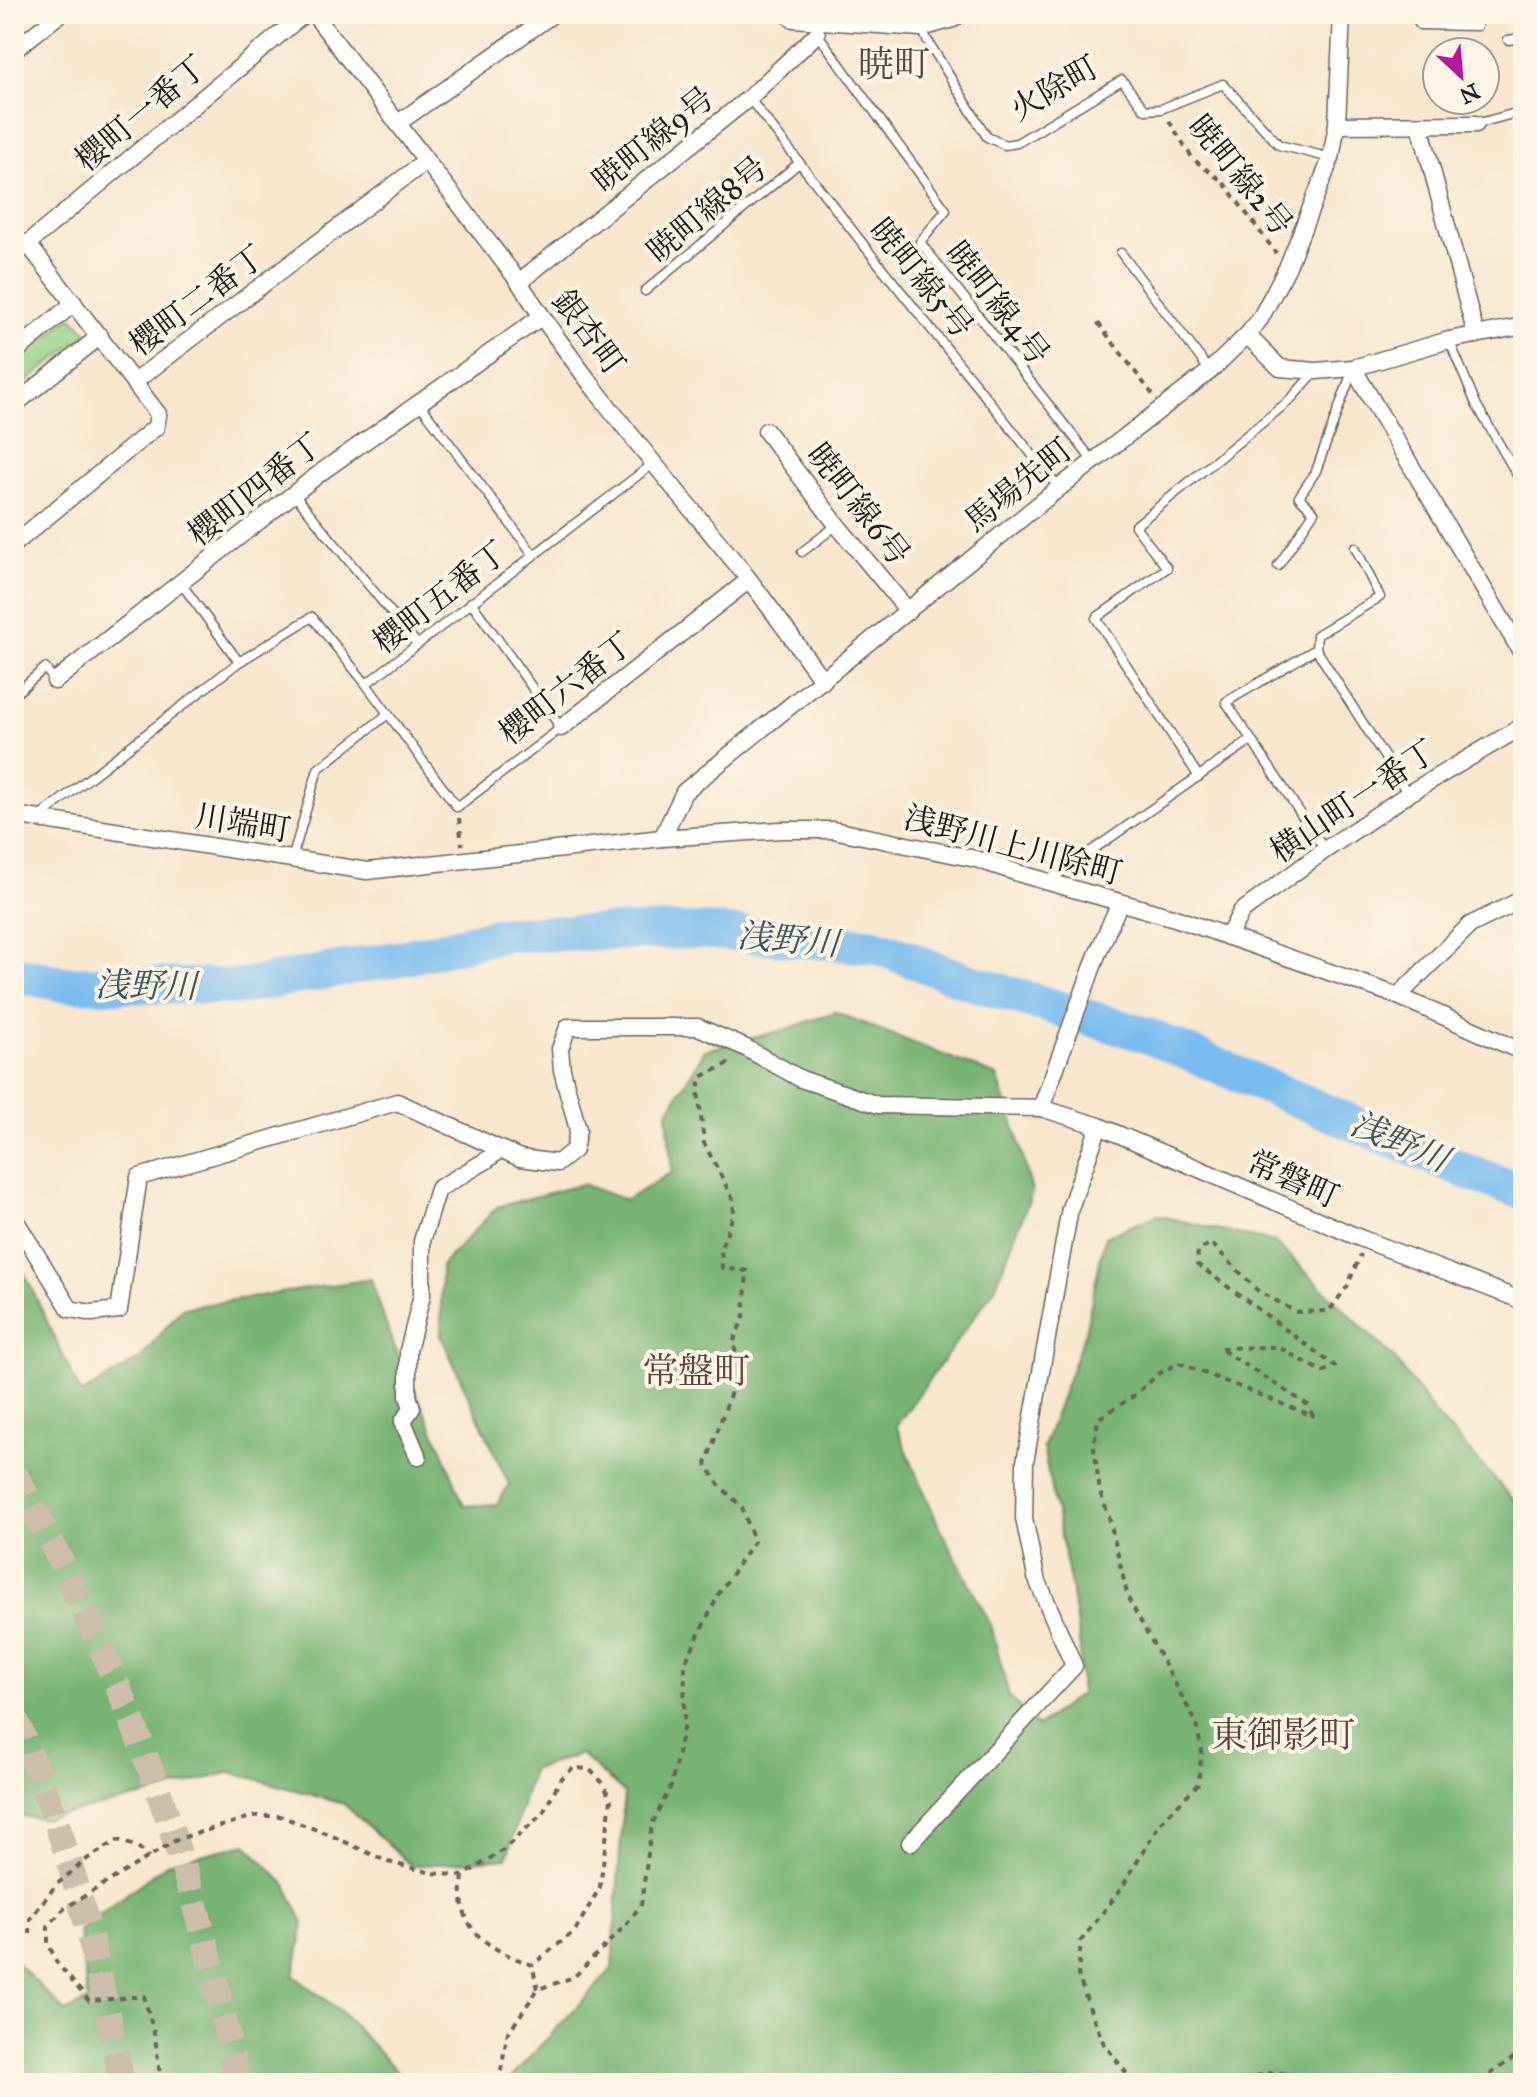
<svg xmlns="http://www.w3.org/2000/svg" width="1537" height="2097" font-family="'IM FELL Great Primer','Noto Serif JP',serif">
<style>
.green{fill:#96d186;stroke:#597651;stroke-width:2}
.forest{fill:#78b373;stroke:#4a6848;stroke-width:2}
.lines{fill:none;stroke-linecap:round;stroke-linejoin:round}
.river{stroke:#7abcef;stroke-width:36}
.trunk-tunnel{stroke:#ccbeaa;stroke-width:26;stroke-dasharray:26 13;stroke-linecap:butt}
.service-casing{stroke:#69635a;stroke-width:11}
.minor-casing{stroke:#69635a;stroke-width:19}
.trunk-casing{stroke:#69635a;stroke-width:29}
.path{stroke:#69635a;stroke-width:4;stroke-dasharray:6 6;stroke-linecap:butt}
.service{stroke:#fff;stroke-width:8}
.minor{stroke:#fff;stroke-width:16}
.trunk{stroke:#fff;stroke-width:26}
.labels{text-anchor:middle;stroke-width:8;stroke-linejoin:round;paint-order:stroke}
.street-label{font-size:32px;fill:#1c1c1c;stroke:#fcf5e5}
.water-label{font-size:34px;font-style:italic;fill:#3d5466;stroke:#fcf5e5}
.quarter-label{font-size:36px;fill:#60443d;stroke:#fcf5e5}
</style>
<rect width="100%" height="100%" fill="#fcf5e5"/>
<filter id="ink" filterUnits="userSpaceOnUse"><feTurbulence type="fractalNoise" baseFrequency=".0125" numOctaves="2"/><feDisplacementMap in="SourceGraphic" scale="16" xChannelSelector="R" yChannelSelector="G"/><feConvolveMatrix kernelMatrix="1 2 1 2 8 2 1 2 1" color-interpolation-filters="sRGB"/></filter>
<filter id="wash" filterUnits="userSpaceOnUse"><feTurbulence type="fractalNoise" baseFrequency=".006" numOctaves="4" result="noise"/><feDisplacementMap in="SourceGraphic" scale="32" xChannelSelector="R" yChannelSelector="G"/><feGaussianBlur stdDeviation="1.8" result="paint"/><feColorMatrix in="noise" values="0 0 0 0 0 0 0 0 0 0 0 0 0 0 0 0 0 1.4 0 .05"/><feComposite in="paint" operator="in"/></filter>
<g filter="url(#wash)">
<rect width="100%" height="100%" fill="#f8e6ce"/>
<polygon class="green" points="71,316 88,333 14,392 14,365"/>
<g class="forest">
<polygon points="835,1012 997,1076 1017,1135 1032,1192 995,1288 896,1426 938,1524 991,1625 1009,1696 1037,1727 1080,1694 1080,1648 1071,1586 1043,1447 1085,1332 1105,1237 1157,1215 1276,1243 1395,1359 1435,1414 1523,1510 1523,2083 506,2083 612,1969 624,1793 580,1754 532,1770 507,1858 411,1866 344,1804 231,1772 145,1796 44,1819 14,1815 14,1251 81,1394 141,1358 182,1308 371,1279 390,1337 442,1449 464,1506 497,1504 509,1484 441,1336 441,1266 497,1207 582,1184 626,1200 672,1172 667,1113 705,1050 784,1030"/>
<polygon points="246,1844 286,1885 304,1923 294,1976 339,2010 408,2083 14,2083 14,1960 65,2012 88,2001 79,1930 168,1863"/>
</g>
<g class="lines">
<polyline class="river" points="14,974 64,984 239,987 407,957 503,934 702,931 875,946 967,981 1146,1035 1468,1172 1523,1192"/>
</g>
</g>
<g filter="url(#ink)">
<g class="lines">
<g class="trunk-tunnel">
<path d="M14,1473C120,1662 197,1870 237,2083"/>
<path d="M14,1716C37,1769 58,1822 74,1878C94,1945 108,2015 122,2083"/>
</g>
<g class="service-casing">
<g id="service">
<polyline points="1128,14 1133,16 1136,14"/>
<polyline points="1414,14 1420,25 1477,26"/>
<polyline points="923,28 926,38 987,137 1005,145 1017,143 1122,80 1145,110 1161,109 1223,84 1279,145 1331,158"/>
<polyline points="817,33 946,210 920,242 1093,461"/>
<polyline points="1508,40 1523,38"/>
<polyline points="749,98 870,253 1059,488"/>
<polyline points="1476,124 1523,111"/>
<polyline points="1121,253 1210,371"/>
<polyline points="645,291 799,163"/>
<polyline points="1449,340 1476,404 1523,485"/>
<polyline points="419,403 533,554"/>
<polyline points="294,494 417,644"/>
<polyline points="1355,547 1380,597 1317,635 1316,649 1408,794"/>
<polyline points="802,552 837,525"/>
<polyline points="1278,566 1314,512 1299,497 1316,471 1353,369"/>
<polyline points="180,582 239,662"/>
<polyline points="1316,649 1226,702 1325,850"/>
<polyline points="366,684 654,463"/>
<polyline points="14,695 45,668 55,681"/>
<polyline points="1199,777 1096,618 1167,568 1135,526 1289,401 1315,372"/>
<polyline points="39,817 239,662 312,617 366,684 457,807 561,728 471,602"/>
<polyline points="292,859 318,769 388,714"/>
<polyline points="1048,881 1251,740"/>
</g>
</g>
<g class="minor-casing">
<g id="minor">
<path d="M314,14L519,282C586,386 669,481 747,577C773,611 798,646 823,681"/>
<polyline points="14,50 60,14"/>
<polyline points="398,123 553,14"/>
<polyline points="1337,125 1476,124"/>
<polyline points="1420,125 1476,335"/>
<polyline points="14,255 304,14"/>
<polyline points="519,282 749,98 817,34"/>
<polyline points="1247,335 1280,368 1316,371 1353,368 1449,340 1523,326"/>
<polyline points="14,353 74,303"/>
<polyline points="1353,368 1523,655"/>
<polyline points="134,382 426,161"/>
<polyline points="14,405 100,336"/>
<polyline points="766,431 837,525 908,611"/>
<polyline points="14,544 156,427 158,414 28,244"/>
<polyline points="55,681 324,470 541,317"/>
<polyline points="561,728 749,580"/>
<polyline points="14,815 367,871 662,838 781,830 833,830 976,859 1021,874 1175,918 1398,996 1523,1052"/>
<polyline points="662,838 684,792 1059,488 1210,371 1247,335 1260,319 1287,268 1331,158 1337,124 1342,14"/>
<polyline points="1228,937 1241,912 1325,850 1408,794 1523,726"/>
<polyline points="1398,996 1470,925 1523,899"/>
<polyline points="1041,1108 1097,955 1120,902"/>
<polyline points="14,1218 70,1309 92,1313 119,1310 139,1177 397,1102 500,1149"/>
<polyline points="418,1457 403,1421 412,1408 408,1396 408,1351 422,1295 422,1241 438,1189 487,1160 500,1149 520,1158 558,1163 574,1150 578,1130 562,1070 560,1049 568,1027 698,1027 744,1047 801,1079 878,1105 1041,1108 1099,1126 1360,1238 1523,1301"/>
<polyline points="910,1843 1074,1666 1036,1577 1024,1518 1025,1462 1070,1208 1099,1126"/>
</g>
</g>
<g class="trunk-casing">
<polyline id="trunk" points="794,14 921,23 952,14"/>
</g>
<g class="path">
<polyline points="1169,121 1193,159 1223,182 1276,253"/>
<polyline points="1098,323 1153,395"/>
<polyline points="459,818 462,845"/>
<path d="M463,1876C455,1931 487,1948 532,1965L538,1989"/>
<polyline points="30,1934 30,1919 56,1885 87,1859 118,1840 138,1847 149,1857"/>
<polyline points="161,2083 155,2037 144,1996 89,2001 57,1963 48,1943 48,1926 65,1908 178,1839 254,1816 280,1816 328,1834 388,1862 432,1873 463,1876 503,1850 543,1813 560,1780 573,1768 589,1769 603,1783 611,1800 600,1887 575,1931 532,1965"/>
<polyline points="499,2083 507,2035 538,1989 574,1977 626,1925 641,1905 652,1824 671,1786 684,1725 685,1663 719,1593 754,1541 742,1507 719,1485 706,1464 740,1366 733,1343 744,1316 747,1271 722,1268 721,1248 734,1213 733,1199 704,1143 698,1090 701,1077 726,1065 731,1060"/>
<polyline points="1134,2083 1104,2044 1091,2012 1078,1975 1081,1941 1121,1889 1160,1823 1198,1784 1202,1751 1195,1720 1128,1598 1109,1517 1100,1492 1094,1448 1098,1419 1132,1397 1160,1373 1179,1363 1313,1416 1308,1405 1219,1348 1278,1347 1323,1372 1335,1366 1197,1264 1198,1251 1211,1243 1257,1290 1296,1312 1329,1311 1347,1287 1361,1254"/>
<path d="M1246,2083C1263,2065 1306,2075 1326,2083"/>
<polyline points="1481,2083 1492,2073 1523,2051"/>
</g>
<use href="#service" class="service"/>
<use href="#minor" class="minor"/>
<use href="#trunk" class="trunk"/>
</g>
</g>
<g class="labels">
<g class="street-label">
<text transform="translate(1054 88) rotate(-30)" y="11">火除町</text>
<text transform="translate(141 113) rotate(-40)" y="11">櫻町一番丁</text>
<text transform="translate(653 139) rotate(-39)" y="11">暁町線9号</text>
<text transform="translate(1241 175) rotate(51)" y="11">暁町線2号</text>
<text transform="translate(707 209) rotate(-40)" y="11">暁町線8号</text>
<text transform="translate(922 278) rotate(51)" y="11">暁町線5号</text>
<text transform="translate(197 300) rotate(-37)" y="11">櫻町二番丁</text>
<text transform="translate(998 303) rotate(52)" y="11">暁町線4号</text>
<text transform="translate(589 332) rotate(53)" y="11">銀杏町</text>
<text transform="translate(1018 485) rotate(-39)" y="11">馬場先町</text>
<text transform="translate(255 489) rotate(-38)" y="11">櫻町四番丁</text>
<text transform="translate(859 504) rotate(52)" y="11">暁町線6号</text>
<text transform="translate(440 597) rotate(-38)" y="11">櫻町五番丁</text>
<text transform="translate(566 688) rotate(-38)" y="11">櫻町六番丁</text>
<text transform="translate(1353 801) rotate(-34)" y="11">横山町一番丁</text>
<text transform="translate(243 823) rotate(9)" y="11">川端町</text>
<text transform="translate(1013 845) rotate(15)" y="11">浅野川上川除町</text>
<text transform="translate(1293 1179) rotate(24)" y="11">常磐町</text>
</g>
<g class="water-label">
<text transform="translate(788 939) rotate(5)" y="12">浅野川</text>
<text transform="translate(146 985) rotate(1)" y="12">浅野川</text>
<text transform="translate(1400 1141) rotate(23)" y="12">浅野川</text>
</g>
<g class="quarter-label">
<text x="894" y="76">暁町</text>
<text x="696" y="1383">常盤町</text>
<text x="1283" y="1747">東御影町</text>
</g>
</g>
<rect width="1537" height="2097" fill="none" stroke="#fcf5e5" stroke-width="48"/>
<g transform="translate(1461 76) rotate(154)"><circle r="38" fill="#fcf5e5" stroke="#a29e95" stroke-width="2"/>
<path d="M0-6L14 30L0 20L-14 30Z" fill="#b5179e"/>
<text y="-12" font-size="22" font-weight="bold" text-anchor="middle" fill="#1c1c1c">N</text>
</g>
</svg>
